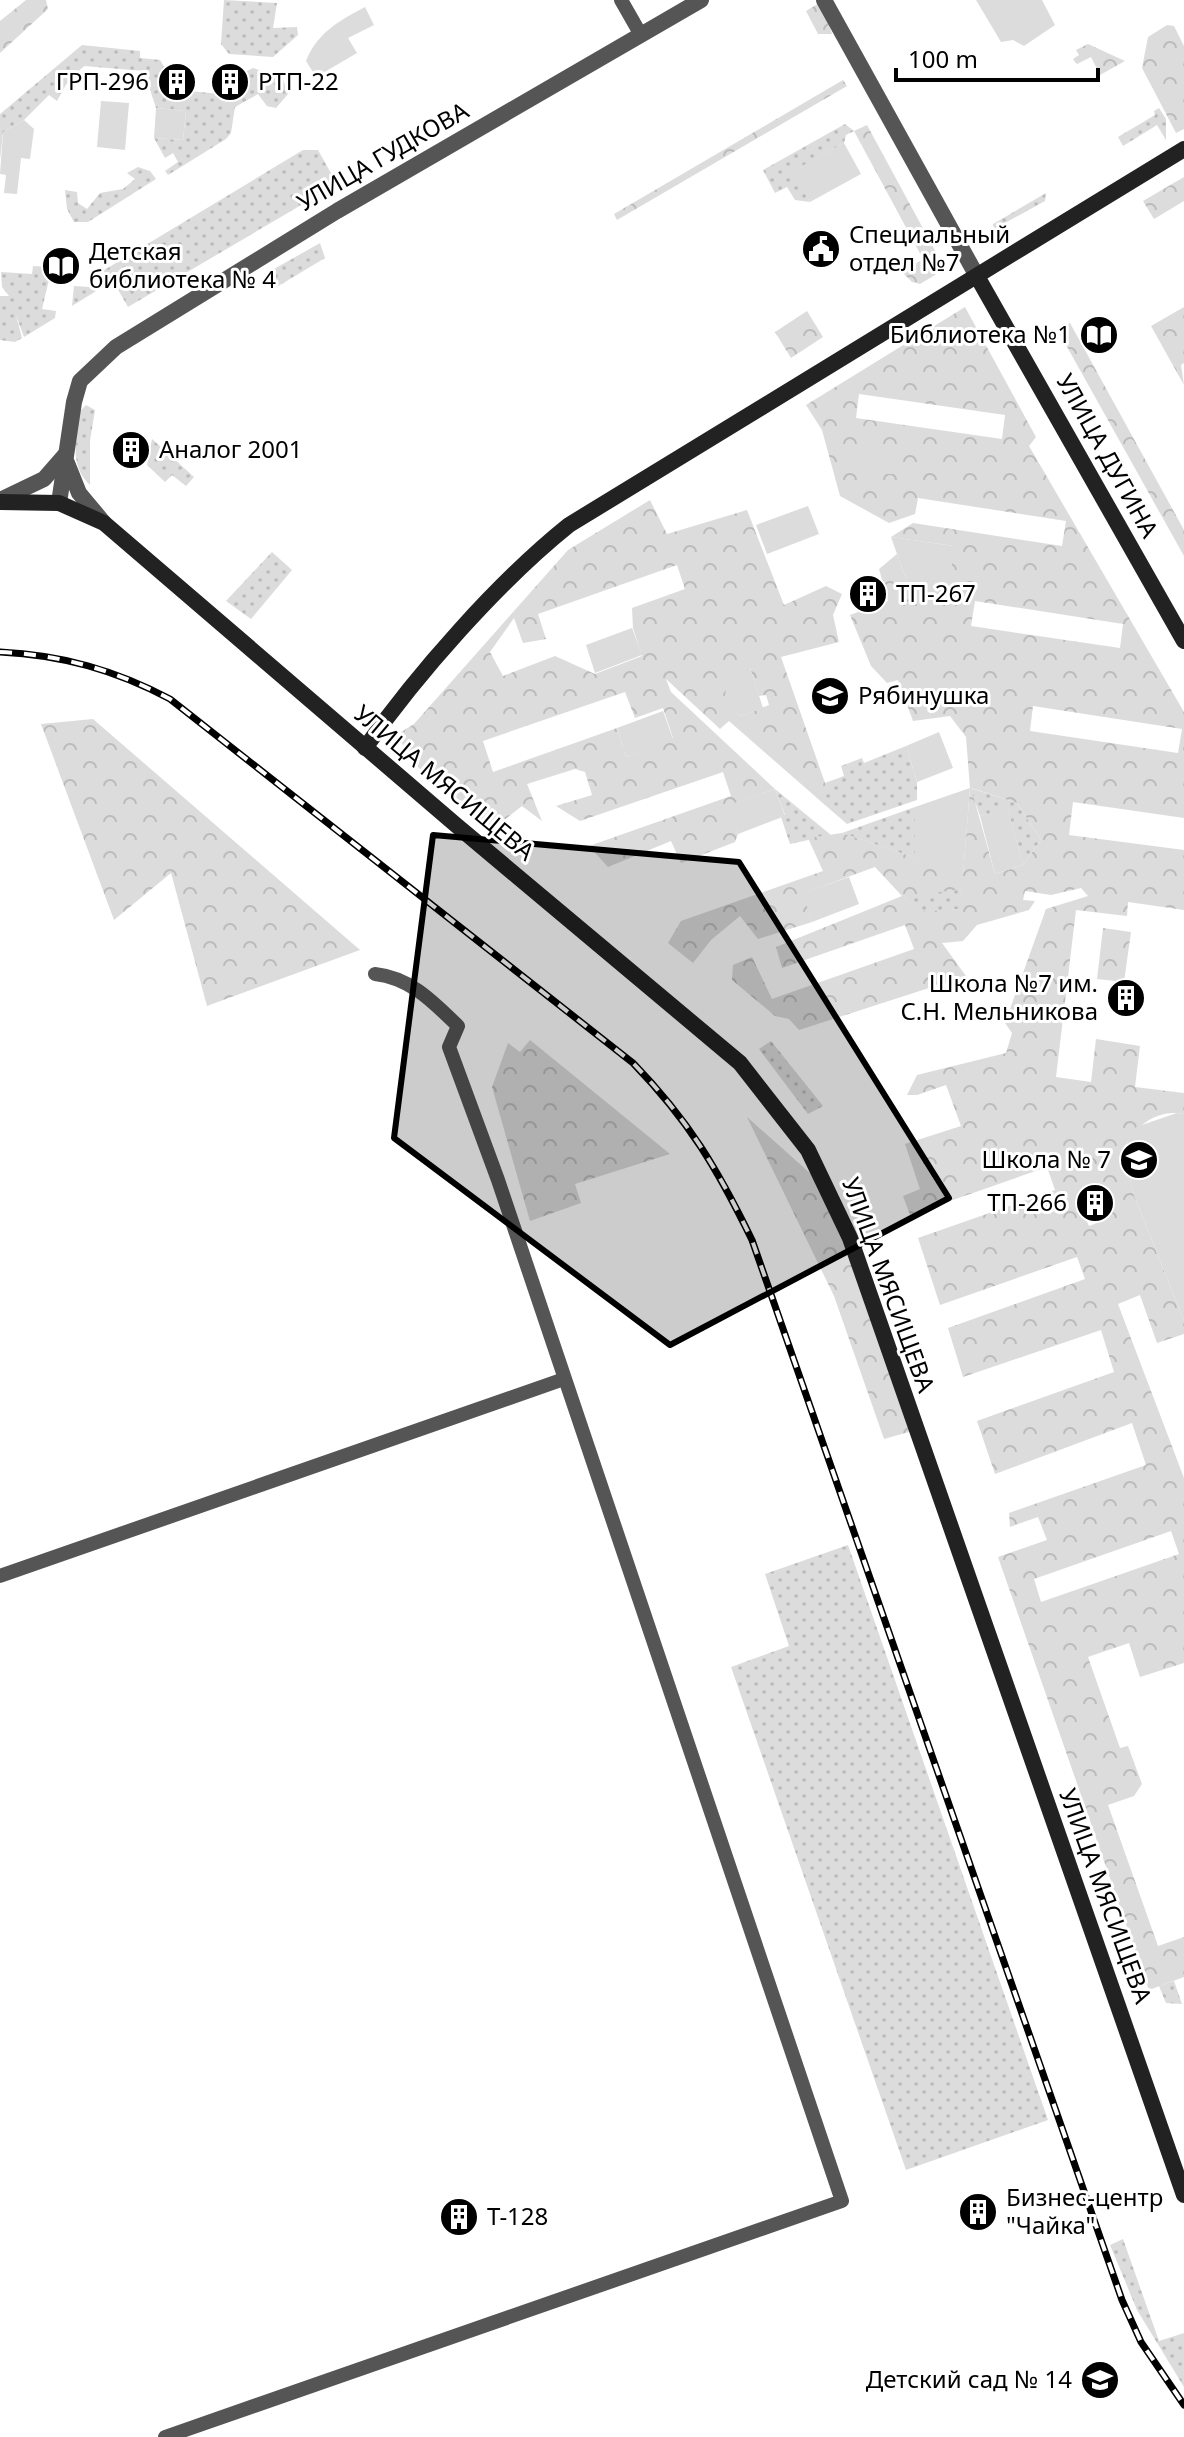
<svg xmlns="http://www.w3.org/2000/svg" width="1184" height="2437" font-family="'Noto Sans',sans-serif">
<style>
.grass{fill:url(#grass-dots)}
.forest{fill:url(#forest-crowns);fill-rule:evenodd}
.green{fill:#dcdcdc}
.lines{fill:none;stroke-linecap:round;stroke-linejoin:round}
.minor{stroke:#555;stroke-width:14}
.tertiary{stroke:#555;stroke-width:16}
.secondary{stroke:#222;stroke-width:16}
.rail-casing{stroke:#000;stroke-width:7}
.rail{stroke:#fff;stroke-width:4;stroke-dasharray:12;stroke-linecap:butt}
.marked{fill:#000;fill-opacity:0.2;stroke:#000;stroke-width:6;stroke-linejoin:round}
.labels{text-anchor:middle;stroke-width:6;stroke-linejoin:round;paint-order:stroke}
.poi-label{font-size:24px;fill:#000;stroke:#fff;text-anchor:start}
.street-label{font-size:24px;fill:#000;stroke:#fff}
</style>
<defs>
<pattern id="grass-dots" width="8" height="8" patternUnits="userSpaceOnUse" patternTransform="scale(2)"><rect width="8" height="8" fill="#dcdcdc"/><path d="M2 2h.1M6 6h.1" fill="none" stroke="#bbb" stroke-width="1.8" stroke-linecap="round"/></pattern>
<pattern id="forest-crowns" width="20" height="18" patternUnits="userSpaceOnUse" patternTransform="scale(2)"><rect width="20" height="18" fill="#dcdcdc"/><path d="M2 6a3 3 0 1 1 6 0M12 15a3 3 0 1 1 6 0" fill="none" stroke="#bbb"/></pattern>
</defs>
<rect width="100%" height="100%" fill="#fff"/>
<g class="grass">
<polygon points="224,0 277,3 273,28 297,27 298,35 273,57 229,54 221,44"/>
<polygon points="82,45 140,51 140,58 160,60 169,75 169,89 241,96 245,72 253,68 283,79 288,94 276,108 267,106 258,94 235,107 231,133 226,139 168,175 165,171 178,162 173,153 165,158 154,138 183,140 186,111 156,108 144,71 84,66 68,81 57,101 49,95 24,120 3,132 0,160 0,114"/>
<polygon points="1159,108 1166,119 1166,140 1157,125 1123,146 1118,137 1155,115 1154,111"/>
<polygon points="845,124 854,131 846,135 844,143 794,171 810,202 795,200 787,187 775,193 763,170"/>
<polygon points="303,150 318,150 337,184 128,307 117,288 109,283 72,306 74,286 90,287 102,279 101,272"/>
<polygon points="138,167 150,171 156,179 88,222 74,222 67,209 65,190 77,192 78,203 87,209 100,193 123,189 135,179 127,173"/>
<polygon points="1046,193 1045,201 994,229 993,224"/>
<polygon points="320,243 325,258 275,288 267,273"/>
<polygon points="33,266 52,267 42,309 56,311 55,318 24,337 16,315 22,338 15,342 0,340 0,296 9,296 2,287 1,272 32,274"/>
<path d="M86,405L95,410L90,441V485C68,464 77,438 80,411Z"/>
<polygon points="152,439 194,477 186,486 172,475 165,482 147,465"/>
<polygon points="272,552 292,570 251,619 226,601"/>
<polygon points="906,746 917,782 917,800 847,824 825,805 825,783 844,776 841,766 862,758 864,763"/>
<polygon points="970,788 1017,803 1041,840 1023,865 1008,810 980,816"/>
<polygon points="775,789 831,835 790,844 781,817 785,815"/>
<polygon points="915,807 915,858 842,833"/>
<polygon points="962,888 961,909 919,913 903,896"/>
<polygon points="771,1041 823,1106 808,1114 759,1049"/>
<polygon points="848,1545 1048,2120 906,2170 731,1667 789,1646 765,1574"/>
<polygon points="1174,1981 1182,2004 1166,2003 1159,1986"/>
<polygon points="1123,2239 1159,2341 1184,2333 1184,2387 1137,2310 1110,2245"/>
</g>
<g class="forest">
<polygon points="26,0 46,0 48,9 0,53 0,21"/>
<polygon points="821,2 832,34 818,34 806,11"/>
<polygon points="1167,25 1174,26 1184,46 1184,129 1176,133 1142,68 1148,37"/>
<polygon points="1088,44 1125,61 1100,75 1091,57 1077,64 1073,59 1079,55 1076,50"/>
<polygon points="843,80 847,86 617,220 614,214"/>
<polygon points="867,125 945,269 920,284 912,282 902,272 923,259 854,131"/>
<polygon points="1184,177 1184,201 1154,219 1143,201"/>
<path d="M965,307L1036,437L1029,446L1184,712V818L1073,802L1069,835L1184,850V910L1128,902L1127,916L1076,910L1056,1077L1091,1082L1096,1039L1140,1046L1135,1087L1184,1093V1114C1156,1108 1135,1127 1123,1149L1134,1195L1184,1321V1334L1157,1343L1140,1295L1118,1304L1184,1478V1663L1140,1677L1129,1643L1088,1657L1120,1748L1128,1746L1142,1784L1134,1796L1108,1805L1158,1946L1184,1937V1977L1149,1990L998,1557L1047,1540L1038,1517L1010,1527L1009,1513L1146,1465L1132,1423L995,1474L977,1421L1114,1372L1101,1330L963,1377L948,1328L1085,1279L1077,1257L940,1305L918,1238L1055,1190L1047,1167L910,1215L903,1196L920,1189L905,1144L961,1126L946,1085L917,1095H907L917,1075L1006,1053L1012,1033L1005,1023L1046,909L1088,896L1081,888L1051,895L1025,891L1023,900L1035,901L1029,910L977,925L963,941L942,943L966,976L799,1030L789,1019L775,1016L732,980L733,965L752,957L772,999L914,949L905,925L782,968L776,947L902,896L875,867L804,893L812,922L758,939L740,916L711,940L693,963L668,943L681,921L823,871L808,838L842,833L963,874L970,788L966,737L950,716L913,721L898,680L887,683L871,666L850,615L888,601L879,569L897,554L909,588L954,546L891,537L913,523L1062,546L1066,521L918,498L915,514L889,523L840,496L822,430L806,405ZM859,394L1005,415L1002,439L856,418ZM975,601L1123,624L1120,648L971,626ZM1033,706L1182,729L1178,753L1030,731ZM971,788L1017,803L1041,840L1023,865L995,874ZM962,889L960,909L919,912L904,897ZM1100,1197L1103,1205L1090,1210L1097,1223L1089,1226L1080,1205ZM1171,1531L1179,1554L1041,1602L1034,1579Z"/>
<polygon points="1184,307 1184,363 1181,365 1184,385 1151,326"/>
<polygon points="807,311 823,337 791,358 775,332"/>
<polygon points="1070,323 1184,530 1184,556 1057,329"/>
<path d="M650,500L667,534L747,510L784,605L826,586L842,594L833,615L839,642L781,657L825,783V805L729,721L720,729L666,679L671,692L775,789L730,805L738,834L735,842L681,863L671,841L608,867L589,846L731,796L723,772L580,821L556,806L592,795L585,772L575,769L527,784L542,821L522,806L493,829C461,803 412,775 398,734L414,724L568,550ZM677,565L685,589L632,608L633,628L642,656L595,674L555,656L503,676L490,652L514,618L523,643L546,639L538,614ZM750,668L759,696L766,695L769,705L741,716L725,703ZM625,692L635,718L663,708L673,738L626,757L617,728L493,772L483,741Z"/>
<polygon points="93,719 360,950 207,1006 171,873 114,920 41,724"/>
<polygon points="1103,928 1131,932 1124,982 1097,979"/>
<polygon points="530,1040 670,1154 575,1184 581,1203 530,1221 492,1087 508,1043 520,1052"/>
<polygon points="747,1117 830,1191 916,1430 884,1439 834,1296"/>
</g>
<g class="green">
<polygon points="976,0 1042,0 1055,25 1024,46 1013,40 1001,42"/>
<path d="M365,7L374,25L348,38L357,53L316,77L306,61C317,33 340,20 365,7Z"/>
<polygon points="101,101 129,103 125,150 97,147"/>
<polygon points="156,108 186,111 183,140 154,138"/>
<polygon points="24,120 34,129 30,159 21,158 17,194 4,193 6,175 0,174 3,132"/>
<polygon points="844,143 861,174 810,202 793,171"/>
<rect x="859" y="449" width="37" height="25"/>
<polygon points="808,506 819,534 767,554 756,525"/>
<polygon points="891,537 954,546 949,594 909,588"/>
<polygon points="632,628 642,655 595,673 586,645"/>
<polygon points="750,668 763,708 741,716 724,703 728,675"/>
<polygon points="663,711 673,739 626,757 617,728"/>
<polygon points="939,732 953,768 917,782 906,746"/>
<polygon points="970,788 963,875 915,858 915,807"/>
<polygon points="775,789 785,816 738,834 729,805"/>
<polygon points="1008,809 1023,865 995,874 980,816"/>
<polygon points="849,877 859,904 812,922 803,893"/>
<polygon points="1177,1113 1184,1114 1184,1321 1134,1195 1123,1149 1136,1127"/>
</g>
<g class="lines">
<g class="minor">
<polyline points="621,0 641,35"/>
<polyline points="0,1576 564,1379"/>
<path d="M165,2437L842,2201L498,1180L449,1047L458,1026C433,1002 411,978 375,974"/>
</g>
<g class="tertiary">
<polyline points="824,0 978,278"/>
<polyline points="67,463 79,493 104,523"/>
<polyline points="0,500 44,479 65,455"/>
<polyline points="59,503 74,402 80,381 116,347 337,211 701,0"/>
</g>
<g class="secondary">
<polyline points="978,278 1184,641"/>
<polyline points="0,502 59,503 104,523 456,825 740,1063 808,1150 850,1238 1184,2195"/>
<path d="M365,748C417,674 499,581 569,525L1184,149"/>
</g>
<g class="rail-casing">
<path id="rail" d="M0,652C62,655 115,670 170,699L633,1063C689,1121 717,1168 752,1240L1122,2300L1141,2342L1184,2405"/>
</g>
<use href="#rail" class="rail"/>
</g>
<path class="marked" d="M433,835L739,862L949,1198L670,1345L394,1138Z"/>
<defs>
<g id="building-disc" transform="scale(2)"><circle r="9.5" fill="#000" stroke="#fff"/><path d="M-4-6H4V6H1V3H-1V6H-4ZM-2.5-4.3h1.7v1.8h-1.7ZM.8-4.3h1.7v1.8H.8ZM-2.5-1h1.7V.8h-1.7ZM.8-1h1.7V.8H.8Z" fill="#fff"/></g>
<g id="civic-disc" transform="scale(2)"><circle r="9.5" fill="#000" stroke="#fff"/><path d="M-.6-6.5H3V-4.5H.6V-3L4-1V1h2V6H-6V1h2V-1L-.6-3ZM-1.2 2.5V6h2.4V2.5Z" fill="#fff"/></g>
<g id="library-disc" transform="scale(2)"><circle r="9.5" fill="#000" stroke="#fff"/><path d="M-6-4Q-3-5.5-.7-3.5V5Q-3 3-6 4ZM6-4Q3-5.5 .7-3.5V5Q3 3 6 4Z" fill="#fff"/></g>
<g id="school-disc" transform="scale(2)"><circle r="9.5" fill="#000" stroke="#fff"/><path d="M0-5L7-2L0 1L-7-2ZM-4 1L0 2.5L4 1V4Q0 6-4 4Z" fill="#fff"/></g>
</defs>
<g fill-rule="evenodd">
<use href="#building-disc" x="177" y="82"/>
<use href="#building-disc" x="230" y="82"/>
<use href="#civic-disc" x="821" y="249"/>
<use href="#library-disc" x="61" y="266"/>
<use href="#library-disc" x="1099" y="335"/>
<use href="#building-disc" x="131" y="450"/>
<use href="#building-disc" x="868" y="594"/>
<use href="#school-disc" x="830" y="696"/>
<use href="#building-disc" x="1126" y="998"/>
<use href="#school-disc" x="1139" y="1160"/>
<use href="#building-disc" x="1095" y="1203"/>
<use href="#building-disc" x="978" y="2212"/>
<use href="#building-disc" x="459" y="2217"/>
<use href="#school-disc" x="1100" y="2380"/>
</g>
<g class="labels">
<g class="poi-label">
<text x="149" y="90" text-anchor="end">ГРП-296</text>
<text x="258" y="90">РТП-22</text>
<text x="849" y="243">Специальный<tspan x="849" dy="28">отдел №7</tspan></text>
<text x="89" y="260">Детская<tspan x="89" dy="28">библиотека № 4</tspan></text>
<text x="1071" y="343" text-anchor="end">Библиотека №1</text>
<text x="159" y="458">Аналог 2001</text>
<text x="896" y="602">ТП-267</text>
<text x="858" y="704">Рябинушка</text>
<text x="1098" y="992" text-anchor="end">Школа №7 им.<tspan x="1098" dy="28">С.Н. Мельникова</tspan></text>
<text x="1111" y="1168" text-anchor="end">Школа № 7</text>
<text x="1067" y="1211" text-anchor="end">ТП-266</text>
<text x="1006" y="2206">Бизнес-центр<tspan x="1006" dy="28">"Чайка"</tspan></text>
<text x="487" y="2225">Т-128</text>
<text x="1072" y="2388" text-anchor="end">Детский сад № 14</text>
</g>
<g class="street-label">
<text transform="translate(383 157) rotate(-30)" y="8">УЛИЦА ГУДКОВА</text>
<text transform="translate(1107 456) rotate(61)" y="8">УЛИЦА ДУГИНА</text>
<text transform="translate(444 783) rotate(40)" y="8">УЛИЦА МЯСИЩЕВА</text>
<text transform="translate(888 1285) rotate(70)" y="8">УЛИЦА МЯСИЩЕВА</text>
<text transform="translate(1105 1896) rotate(70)" y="8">УЛИЦА МЯСИЩЕВА</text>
</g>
</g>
<path d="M896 68v12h202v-12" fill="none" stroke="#000000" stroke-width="4"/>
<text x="908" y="68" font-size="24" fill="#000000" stroke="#ffffff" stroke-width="6" paint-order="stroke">100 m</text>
</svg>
